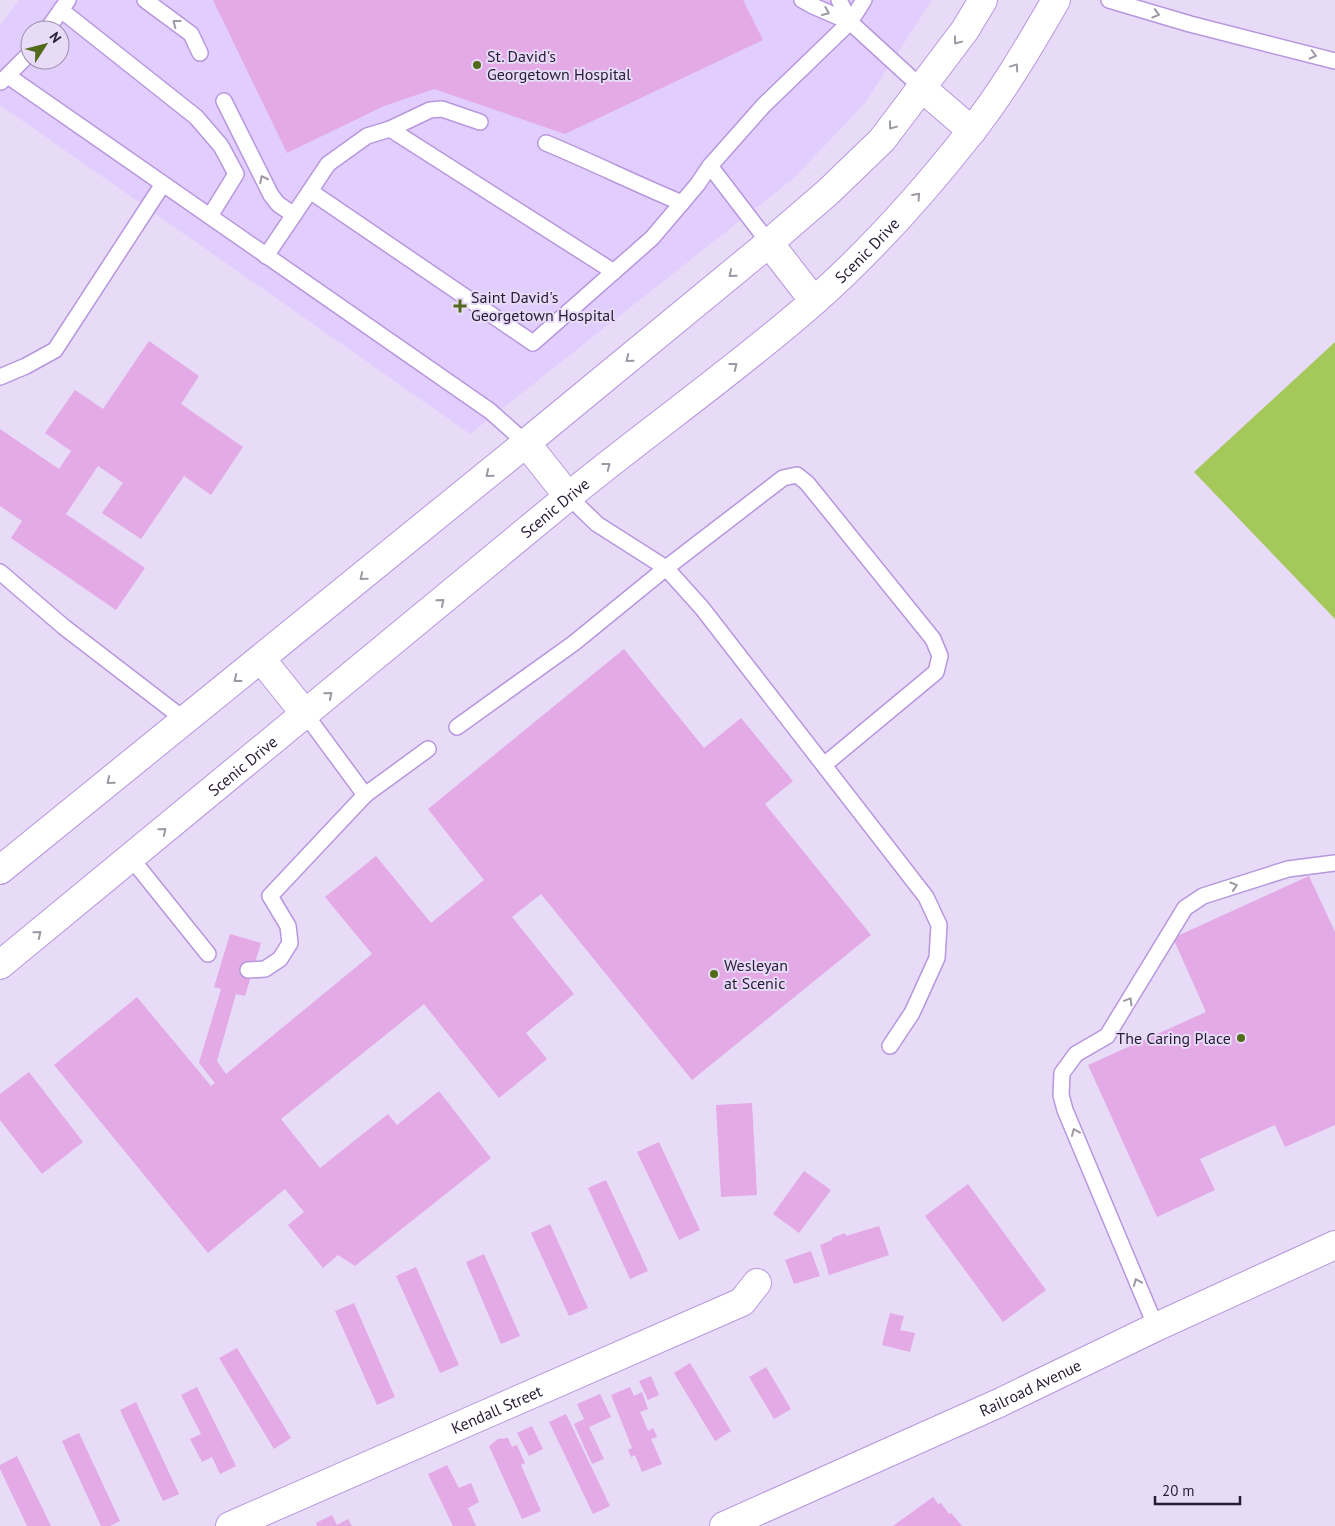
<svg xmlns="http://www.w3.org/2000/svg" width="1335" height="1526" font-family="'PT Sans',sans-serif">
<style>
.built{fill:#e2cefe;fill-rule:evenodd}
.green{fill:#a4c859}
.building{fill:#e3aae6}
.lines{fill:none;stroke-linecap:round;stroke-linejoin:round}
.service-casing{stroke:#b797dd;stroke-width:18}
.minor-casing{stroke:#b797dd;stroke-width:30}
.tertiary-casing{stroke:#b797dd;stroke-width:30}
.service{stroke:#fff;stroke-width:15}
.minor{stroke:#fff;stroke-width:28}
.tertiary{stroke:#fff;stroke-width:28}
.oneway{stroke:#9e98a5}
.poi-dot{fill:#536a1a;stroke:#e7dbf8;stroke-width:2}
.labels{text-anchor:middle;stroke-width:4;stroke-linejoin:round;paint-order:stroke}
.poi-label{font-size:16px;fill:#281b36;stroke:#e7dbf8;text-anchor:start}
.street-label{font-size:16px;fill:#281b36;stroke:#e7dbf8}
</style>
<rect width="100%" height="100%" fill="#e7dbf8"/>
<path class="built" d="M19,0H932L865,103L794,178L470,434L0,105V25ZM30,30H60V60H30Z"/>
<polygon class="green" points="1335,342 1335,619 1194,472"/>
<g class="building">
<polygon points="213,0 743,0 763,40 565,134 434,89 384,106 287,153"/>
<polygon points="149,341 199,376 181,404 243,447 211,495 184,476 141,539 102,513 123,483 98,466 66,514 145,568 116,610 11,538 22,521 0,506 0,429 59,469 71,451 45,433 75,390 103,409"/>
<polygon points="624,649 704,748 741,718 793,781 765,804 871,935 692,1080 541,894 512,917 574,994 526,1033 547,1059 499,1098 424,1004 281,1119 320,1168 388,1114 397,1125 439,1091 491,1158 355,1266 338,1255 323,1268 288,1225 304,1212 285,1189 208,1253 54,1065 137,997 211,1086 215,1083 199,1063 221,989 214,987 230,934 261,943 245,996 236,994 217,1061 226,1074 372,954 325,897 376,856 431,923 484,880 428,809"/>
<polygon points="1309,876 1335,932 1335,1125 1285,1147 1275,1125 1200,1159 1215,1190 1157,1217 1088,1065 1206,1012 1173,938"/>
<polygon points="29,1072 83,1142 42,1174 0,1120 0,1094"/>
<polygon points="752,1103 757,1195 721,1197 716,1105"/>
<polygon points="659,1142 700,1230 679,1240 637,1152"/>
<polygon points="804,1171 831,1190 799,1233 773,1214"/>
<polygon points="606,1180 648,1271 630,1279 588,1188"/>
<polygon points="968,1184 1046,1290 1003,1322 925,1216"/>
<polygon points="550,1224 588,1308 569,1316 531,1233"/>
<polygon points="879,1226 889,1255 829,1275 820,1245 832,1240 832,1238 845,1233 846,1236"/>
<polygon points="811,1251 820,1276 794,1284 785,1260"/>
<polygon points="484,1254 520,1336 501,1344 466,1262"/>
<polygon points="416,1267 459,1365 440,1373 396,1276"/>
<polygon points="354,1303 395,1397 377,1405 335,1311"/>
<polygon points="890,1313 904,1316 900,1330 915,1333 910,1352 882,1345"/>
<polygon points="237,1348 291,1438 274,1449 219,1358"/>
<polygon points="690,1363 731,1431 715,1441 674,1373"/>
<polygon points="766,1367 791,1409 774,1419 749,1377"/>
<polygon points="651,1376 659,1395 648,1400 639,1381"/>
<polygon points="197,1387 236,1466 220,1474 212,1457 202,1462 190,1439 201,1434 181,1395"/>
<polygon points="630,1387 634,1396 642,1392 648,1409 640,1412 648,1431 653,1428 657,1437 651,1439 662,1464 642,1472 635,1455 631,1457 628,1450 632,1448 611,1395"/>
<polygon points="600,1394 611,1417 589,1427 604,1459 592,1464 574,1424 584,1419 577,1404"/>
<polygon points="136,1402 179,1494 163,1501 120,1410"/>
<polygon points="566,1414 610,1506 593,1514 549,1422"/>
<polygon points="532,1426 543,1449 529,1456 517,1433"/>
<polygon points="79,1433 120,1521 110,1526 101,1526 62,1441"/>
<polygon points="508,1438 512,1447 517,1445 525,1463 521,1465 541,1511 522,1519 489,1446 498,1439"/>
<polygon points="17,1456 51,1526 27,1526 0,1469 0,1465"/>
<polygon points="447,1465 459,1488 471,1483 479,1502 468,1508 476,1526 453,1526 428,1474"/>
<polygon points="933,1497 938,1504 941,1503 949,1514 951,1513 962,1526 893,1526"/>
<polygon points="332,1515 337,1525 348,1519 352,1526 317,1526 316,1523"/>
</g>
<g class="lines">
<g class="service-casing">
<g id="service">
<polyline points="145,0 191,34 200,53"/>
<polyline points="802,0 811,5 850,22 922,88"/>
<polyline points="839,0 850,22"/>
<polyline points="1109,0 1190,24 1335,61"/>
<polyline points="61,10 196,117 221,146 236,174 210,216"/>
<polyline points="47,30 68,0"/>
<polyline points="8,76 490,411 526,443"/>
<polyline points="1,82 30,53"/>
<polyline points="224,101 271,195 278,204 294,215"/>
<polyline points="390,129 430,110 442,109 480,122"/>
<path d="M546,143C592,162 636,184 682,203"/>
<polyline points="710,166 769,243"/>
<polyline points="266,256 310,191"/>
<polyline points="614,272 390,129 367,136 328,164 310,191 533,343 652,238 697,185 710,166 764,105 850,22 864,0"/>
<polyline points="0,377 26,366 55,350 163,184"/>
<polyline points="568,496 597,524 666,568 702,608 926,897 939,925 937,958 912,1013 890,1046"/>
<polyline points="0,572 64,627 185,720"/>
<polyline points="306,715 365,795 428,749"/>
<polyline points="457,727 574,643 666,568 783,478 797,475 807,483 933,639 940,656 936,672 824,765"/>
<polyline points="131,858 208,954"/>
<polyline points="248,970 265,969 280,959 290,943 288,926 270,896 365,795"/>
<polyline points="1156,1327 1065,1110 1061,1095 1062,1073 1076,1054 1107,1036 1185,908 1203,896 1288,869 1335,863"/>
</g>
</g>
<g class="minor-casing">
<g id="minor">
<path id="s1" d="M230,1526L742,1302L757,1283"/>
</g>
</g>
<g class="tertiary-casing">
<g id="tertiary">
<polyline points="922,88 972,131"/>
<polyline points="769,243 814,301"/>
<polyline points="526,443 568,496"/>
<polyline points="262,660 306,715"/>
<polyline points="0,870 526,443 769,243 828,192 882,140 965,30 983,0"/>
<path id="s2" d="M0,965C186,813 372,659 558,505C641,436 731,374 812,303C870,252 922,194 970,133C1002,93 1030,45 1056,0"/>
<path id="s3" d="M724,1526L999,1403L1156,1327L1335,1245"/>
</g>
</g>
<use href="#service" class="service"/>
<use href="#minor" class="minor"/>
<use href="#tertiary" class="tertiary"/>
</g>
<defs><path id="oneway-chevron" d="M-2-3.5L2.5 0L-2 3.5" fill="none" stroke-width="1.6" stroke-linecap="round" stroke-linejoin="round" transform="scale(1.25)"/></defs>
<g class="oneway">
<use href="#oneway-chevron" transform="translate(826 12) rotate(23)"/>
<use href="#oneway-chevron" transform="translate(1156 14) rotate(16)"/>
<use href="#oneway-chevron" transform="translate(176 23) rotate(-143)"/>
<use href="#oneway-chevron" transform="translate(957 41) rotate(127)"/>
<use href="#oneway-chevron" transform="translate(1313 55) rotate(14)"/>
<use href="#oneway-chevron" transform="translate(1015 67) rotate(-56)"/>
<use href="#oneway-chevron" transform="translate(892 126) rotate(127)"/>
<use href="#oneway-chevron" transform="translate(263 179) rotate(-117)"/>
<use href="#oneway-chevron" transform="translate(917 196) rotate(-48)"/>
<use href="#oneway-chevron" transform="translate(732 274) rotate(140)"/>
<use href="#oneway-chevron" transform="translate(629 359) rotate(141)"/>
<use href="#oneway-chevron" transform="translate(734 366) rotate(-38)"/>
<use href="#oneway-chevron" transform="translate(607 466) rotate(-38)"/>
<use href="#oneway-chevron" transform="translate(489 474) rotate(141)"/>
<use href="#oneway-chevron" transform="translate(363 577) rotate(141)"/>
<use href="#oneway-chevron" transform="translate(441 602) rotate(-40)"/>
<use href="#oneway-chevron" transform="translate(237 679) rotate(142)"/>
<use href="#oneway-chevron" transform="translate(329 695) rotate(-40)"/>
<use href="#oneway-chevron" transform="translate(110 781) rotate(141)"/>
<use href="#oneway-chevron" transform="translate(163 831) rotate(-39)"/>
<use href="#oneway-chevron" transform="translate(1234 886) rotate(-17)"/>
<use href="#oneway-chevron" transform="translate(38 934) rotate(-39)"/>
<use href="#oneway-chevron" transform="translate(1129 1001) rotate(-59)"/>
<use href="#oneway-chevron" transform="translate(1075 1132) rotate(-113)"/>
<use href="#oneway-chevron" transform="translate(1137 1282) rotate(-112)"/>
</g>
<g class="poi-dot">
<circle cx="477" cy="65" r="5"/>
<path d="M457.5 298.5h5v5h5v5h-5v5h-5v-5h-5v-5h5z"/>
<circle cx="714" cy="974" r="5"/>
<circle cx="1241" cy="1038" r="5"/>
</g>
<g class="labels">
<g class="poi-label">
<text x="487" y="62">St. David's<tspan x="487" dy="18">Georgetown Hospital</tspan></text>
<text x="471" y="303">Saint David's<tspan x="471" dy="18">Georgetown Hospital</tspan></text>
<text x="724" y="971">Wesleyan<tspan x="724" dy="18">at Scenic</tspan></text>
<text x="1231" y="1044" text-anchor="end">The Caring Place</text>
</g>
<g class="street-label">
<text dy="6" stroke="none"><textPath href="#s2" startOffset="1124">Scenic Drive</textPath></text>
<text dy="6" stroke="none"><textPath href="#s2" startOffset="719">Scenic Drive</textPath></text>
<text dy="6" stroke="none"><textPath href="#s2" startOffset="314">Scenic Drive</textPath></text>
<text dy="6" stroke="none"><textPath href="#s3" startOffset="336">Railroad Avenue</textPath></text>
<text dy="6" stroke="none"><textPath href="#s1" startOffset="291">Kendall Street</textPath></text>
</g>
</g>
<g transform="translate(45 45) rotate(54)"><circle r="24" fill="#e7dbf8" stroke="#9b8eaa"/>
<path d="M0-4L9 19L0 12L-9 19Z" fill="#536a1a"/>
<text y="-8" font-size="14" font-weight="bold" text-anchor="middle" fill="#281b36">N</text>
</g>
<path d="M1155 1496v8h85v-8" fill="none" stroke="#281b36" stroke-width="2.5"/>
<text x="1162" y="1496" font-size="15" fill="#281b36" stroke="#e7dbf8" stroke-width="4" paint-order="stroke">20 m</text>
</svg>
